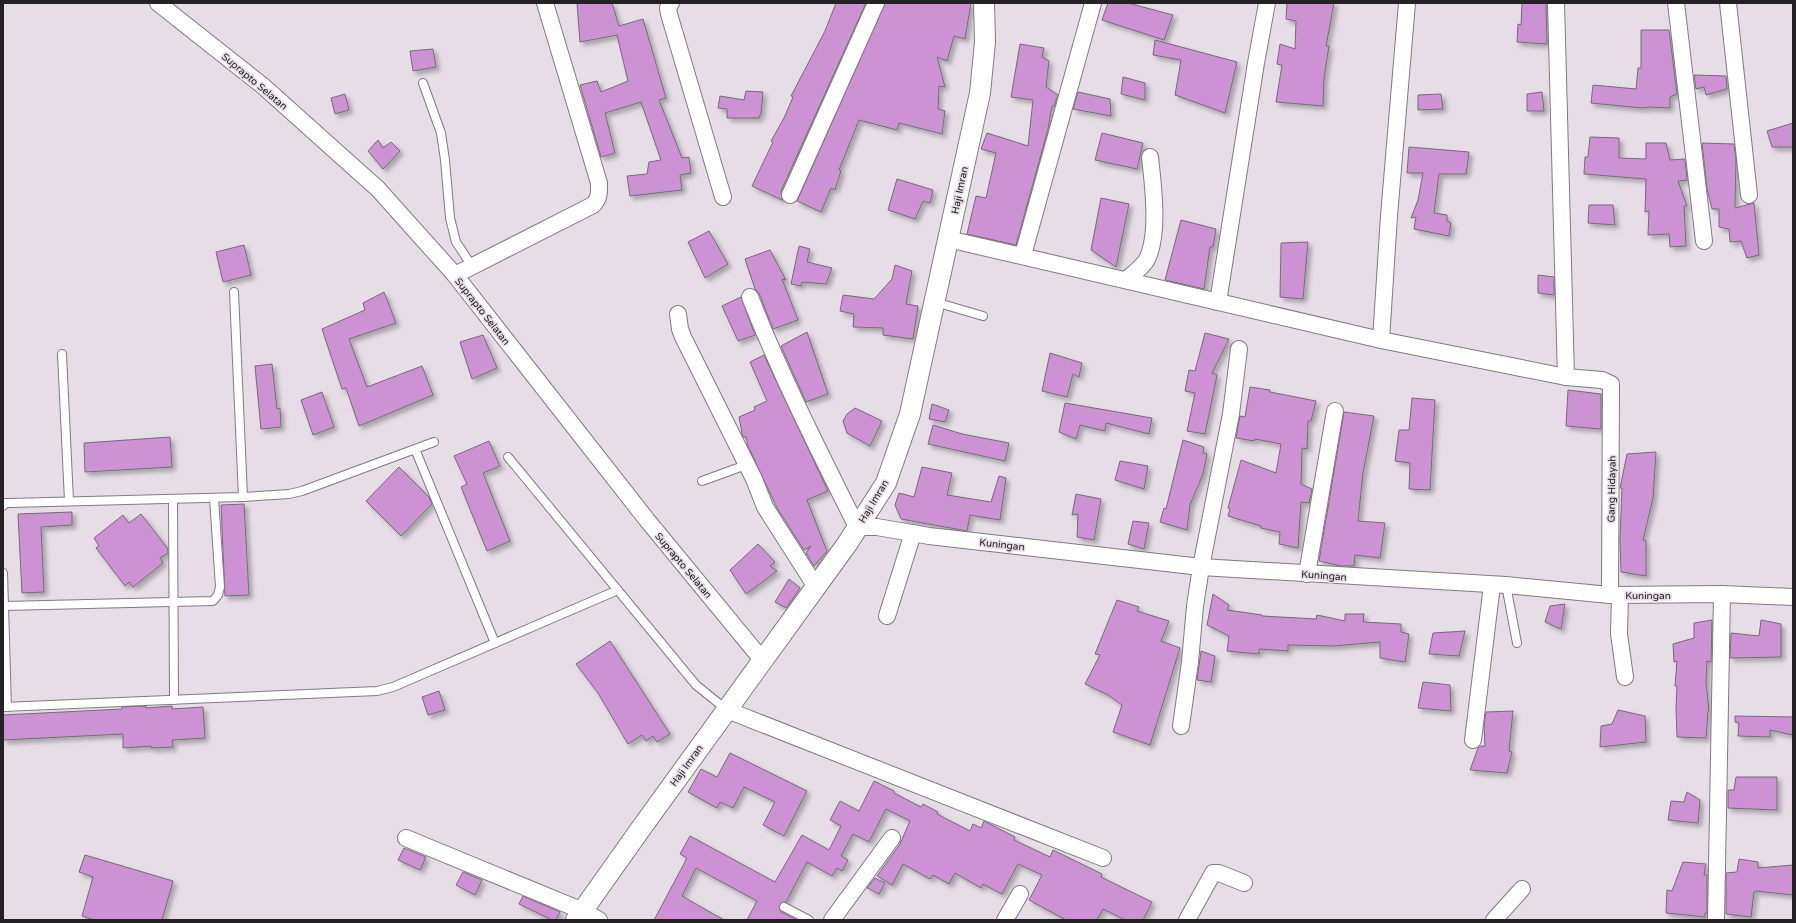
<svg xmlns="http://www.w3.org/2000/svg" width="1796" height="923" font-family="'Varela Round',sans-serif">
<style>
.building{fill:#cd92d3;stroke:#746c75;filter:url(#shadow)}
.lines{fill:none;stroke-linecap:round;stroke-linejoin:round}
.service-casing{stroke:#827a83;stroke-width:10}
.minor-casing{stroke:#827a83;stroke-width:18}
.tertiary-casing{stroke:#827a83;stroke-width:22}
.service{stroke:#fff;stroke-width:8}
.minor{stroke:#fff;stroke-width:16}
.tertiary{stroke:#fff;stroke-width:20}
.labels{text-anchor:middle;stroke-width:3.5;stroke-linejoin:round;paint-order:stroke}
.street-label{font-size:10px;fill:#242124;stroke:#e6dde7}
</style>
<defs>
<filter id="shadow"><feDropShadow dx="3.5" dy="3.5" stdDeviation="2" flood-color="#0004"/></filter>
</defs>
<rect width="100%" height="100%" fill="#e6dde7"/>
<g class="building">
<polygon points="577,3 612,3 619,26 643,19 666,98 659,100 682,158 689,157 691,173 680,175 682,190 630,196 627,176 647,174 649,162 661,160 641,102 605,113 615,153 601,157 580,85 597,81 601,92 628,81 617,35 580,42"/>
<polygon points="836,3 866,3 781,191 782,200 752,186 773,142 771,141 784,118 793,97 791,96 825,31"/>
<polygon points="885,3 971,3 965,39 954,36 947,61 937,57 945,87 939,86 938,109 945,111 942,134 899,123 897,130 859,120 839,170 841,171 835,190 831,188 821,212 797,201"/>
<polygon points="1108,3 1128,3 1173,15 1164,40 1102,20"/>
<polygon points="1287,3 1334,3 1326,46 1329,46 1324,78 1323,106 1276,102 1282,65 1277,64 1280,44 1295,49 1296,21 1286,19"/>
<polygon points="1522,3 1546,3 1547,44 1517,42 1518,24 1521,25"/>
<polygon points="1641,30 1669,30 1677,94 1670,97 1670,108 1649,107 1642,108 1591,103 1593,85 1636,89 1638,68 1641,68"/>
<polygon points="1155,40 1237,62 1225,113 1175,95 1181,60 1153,55"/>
<polygon points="1020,44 1044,48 1042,57 1049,61 1046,87 1058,95 1054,106 1052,106 1048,129 1016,245 967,234 976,196 986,198 996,153 981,149 987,133 1028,146 1033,100 1011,97"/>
<polygon points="433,49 436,67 413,71 410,51"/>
<polygon points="1694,75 1726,76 1727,89 1706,95 1704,87 1696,89"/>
<polygon points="1123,77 1145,83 1145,100 1121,94"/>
<polygon points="746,91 763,92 761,113 759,118 727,118 727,109 718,108 720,96 744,100"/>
<polygon points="1078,92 1110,99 1111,116 1073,109"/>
<polygon points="1542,92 1544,111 1527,111 1527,94"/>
<polygon points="345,94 349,110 335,114 331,98"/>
<polygon points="1441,94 1443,109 1418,110 1418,95"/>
<polygon points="1793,123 1793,147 1772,147 1767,131"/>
<polygon points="1102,133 1143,143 1137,169 1095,160"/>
<polygon points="1590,137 1619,138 1619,158 1646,159 1646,143 1666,143 1670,160 1685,159 1687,180 1678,181 1687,206 1684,206 1686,246 1670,247 1669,234 1648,235 1649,211 1645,212 1646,179 1584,174 1585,157 1588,157"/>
<polygon points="378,140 383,148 391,142 400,151 383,169 368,151"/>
<polygon points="1702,143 1734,144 1736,160 1735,208 1754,203 1759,255 1747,258 1741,241 1730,242 1729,229 1719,227 1719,209 1712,209 1707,189"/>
<polygon points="1409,147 1469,152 1466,174 1439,174 1434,213 1447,215 1447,221 1451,223 1449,236 1414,229 1416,217 1411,218 1418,200 1423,173 1407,173"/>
<polygon points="897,179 933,190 930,203 923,201 915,219 888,210"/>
<polygon points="1101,198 1129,204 1116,267 1091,250"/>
<polygon points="1589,205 1613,205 1615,225 1588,223"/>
<polygon points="1181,220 1216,229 1213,247 1210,247 1204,289 1165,280"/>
<polygon points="709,231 728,264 705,278 688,242"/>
<polygon points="1308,242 1303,299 1280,297 1281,243"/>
<polygon points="244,245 251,275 223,282 216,252"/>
<polygon points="799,246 810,249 807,262 832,268 826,284 802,282 801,286 791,284"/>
<polygon points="770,250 786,280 782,279 798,320 773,329 759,293 755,289 745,259"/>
<polygon points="895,265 912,271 906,304 918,306 913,339 883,335 883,328 853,327 854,314 840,311 843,295 874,299 892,279"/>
<polygon points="1538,275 1554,277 1554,295 1538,293"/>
<polygon points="384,292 396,323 349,339 367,387 422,366 433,395 359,426 346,388 342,389 322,329 365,310 363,303"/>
<polygon points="741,297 755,335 738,341 722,306"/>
<polygon points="807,332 828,394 806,402 781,346"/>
<polygon points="1205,333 1229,339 1212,373 1217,375 1205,434 1187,431 1195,393 1185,391 1189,370 1195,371"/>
<polygon points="483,335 497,368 472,379 460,342"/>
<polygon points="1050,353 1082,363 1079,377 1073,374 1067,397 1042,391"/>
<polygon points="764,355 828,491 807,500 827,551 814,566 806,553 811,546 804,550 777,508 748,446 746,437 743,437 742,433 739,417 755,410 754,407 767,401 750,362"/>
<polygon points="272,364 277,409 280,408 281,427 261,429 255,366"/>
<polygon points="1250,387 1270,390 1270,392 1316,401 1311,421 1308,421 1307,449 1302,448 1301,484 1312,489 1309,503 1301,502 1298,548 1279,544 1280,532 1261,528 1261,526 1228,516 1230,509 1228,508 1241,460 1276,473 1281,444 1255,439 1254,441 1236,438 1240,416 1245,417"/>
<polygon points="1568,390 1601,394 1601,429 1566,426"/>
<polygon points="322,392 334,427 313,435 301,400"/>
<polygon points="1412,398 1435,400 1430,490 1409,489 1410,463 1395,461 1399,430 1409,430"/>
<polygon points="1065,403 1152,418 1149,434 1106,423 1105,431 1080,425 1076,439 1059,432"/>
<polygon points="932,404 949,410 945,422 929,419"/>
<polygon points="855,408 882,421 870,446 847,433 843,421 847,414"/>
<polygon points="1344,412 1374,416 1363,473 1358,521 1385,523 1380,558 1355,555 1354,566 1341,566 1319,561"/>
<polygon points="933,425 962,434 1009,443 1005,461 928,444"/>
<polygon points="170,437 172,467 85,472 84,443"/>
<polygon points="1183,440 1204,447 1203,453 1207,454 1203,474 1190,505 1187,530 1160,522 1164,508 1166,509"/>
<polygon points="489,441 500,466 483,473 510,541 487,551 461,487 467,484 454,456"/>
<polygon points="1656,452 1653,498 1643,540 1646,541 1646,576 1621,572 1620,539 1622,488 1620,488 1627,454"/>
<polygon points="1120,461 1148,466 1144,489 1115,480"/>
<polygon points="399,467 429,497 432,504 401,536 366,501"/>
<polygon points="922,467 952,473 947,495 991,502 999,476 1006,478 1000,520 970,515 967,531 901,519 895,505 899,493 914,497"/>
<polygon points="1076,494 1101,499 1094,540 1077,537 1078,514 1072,515"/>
<polygon points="244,504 249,595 225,596 221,505"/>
<polygon points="72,512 72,525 41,527 44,592 22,593 18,514"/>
<polygon points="141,514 168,549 168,553 160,558 163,563 133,587 129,582 125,586 96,548 99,546 94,538 123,515 129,523"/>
<polygon points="1133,521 1149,523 1144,549 1128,544"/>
<polygon points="758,544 775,562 770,566 777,571 746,594 730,570"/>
<polygon points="789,579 800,588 786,608 775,602"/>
<polygon points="1213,594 1229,605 1227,610 1262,615 1262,616 1316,619 1317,615 1345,621 1345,614 1364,614 1363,622 1401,624 1401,632 1409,634 1405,662 1380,658 1380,642 1333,646 1288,645 1288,651 1259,649 1259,654 1227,651 1229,636 1207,625"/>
<polygon points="1117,600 1139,607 1137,611 1169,621 1161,641 1180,648 1150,745 1113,732 1122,705 1108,695 1085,684 1100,655 1095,654"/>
<polygon points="1565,604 1561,629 1545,622 1550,606"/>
<polygon points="1712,620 1711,662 1707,661 1706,682 1709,711 1708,711 1706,738 1677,737 1676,708 1677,686 1675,686 1677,661 1674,662 1673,644 1694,638 1694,623"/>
<polygon points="1761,620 1781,624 1781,657 1730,658 1731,633 1759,636"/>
<polygon points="1465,631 1459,656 1429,654 1433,633"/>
<polygon points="610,641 670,734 657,742 653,736 646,741 642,735 628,744 598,693 576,664"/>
<polygon points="1201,651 1215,656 1211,682 1197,680"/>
<polygon points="1423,682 1450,685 1451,711 1418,708"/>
<polygon points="439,691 445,710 428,715 422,697"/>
<polygon points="146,706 146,708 172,706 172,709 203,707 205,738 172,740 173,747 151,748 151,746 123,748 123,734 3,740 3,715 122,709 122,707"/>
<polygon points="1618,710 1645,716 1646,742 1600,747 1601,726 1612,724"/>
<polygon points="1513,711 1509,751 1512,752 1507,773 1470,770 1478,748 1481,746 1485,746 1484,725 1486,712"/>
<polygon points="1735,716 1793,717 1793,735 1770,730 1770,737 1738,736 1739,723 1735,722"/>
<polygon points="730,753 807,791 784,836 763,825 775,802 744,787 733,808 720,802 717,808 688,792 701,769 717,777"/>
<polygon points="1736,777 1777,777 1777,810 1728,808 1728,790 1734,790"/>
<polygon points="874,781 894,791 894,793 921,807 923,804 938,812 937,814 970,831 973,824 981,828 984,821 1015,837 1014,840 1050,857 1053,850 1102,874 1101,877 1152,902 1143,920 1125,920 1103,909 1097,920 1066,920 1029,900 1042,875 1018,864 1002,894 983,884 981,888 955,873 949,884 933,875 930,879 903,864 892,885 877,876 900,844 910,821 886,809 869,842 853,834 841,856 848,860 842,871 837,868 832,876 807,862 786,902 781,903 779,907 781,912 797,920 747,920 757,901 696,868 682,896 724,920 654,920 687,858 680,854 690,836 775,882 802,835 829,850 841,826 830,820 840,801 859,811"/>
<polygon points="1687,792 1700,800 1698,823 1668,820 1671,801 1684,802"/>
<polygon points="404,848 426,857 420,870 398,860"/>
<polygon points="85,855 173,881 162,920 94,920 82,916 93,877 79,872"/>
<polygon points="1739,859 1758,862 1758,868 1793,865 1793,895 1756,891 1754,892 1751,917 1726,914 1726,873 1737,872"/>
<polygon points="1683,862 1706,864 1704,875 1707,875 1707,913 1705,913 1705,917 1666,913 1667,890 1672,891"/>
<polygon points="463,872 482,880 475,895 456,885"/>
<polygon points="875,878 885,883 879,894 867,888"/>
<polygon points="523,896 560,912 556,920 552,920 519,904"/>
</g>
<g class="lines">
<g class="service-casing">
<g id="service">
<polyline points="423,83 441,133 445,160 450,218 456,242 472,266"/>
<polyline points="234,292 243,497"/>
<polyline points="935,302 983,316"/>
<polyline points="62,354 69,501"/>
<polyline points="415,449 495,643"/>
<polyline points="508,457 696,685 727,710"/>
<polyline points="702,481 746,465"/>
<polyline points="173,499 174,700"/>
<polyline points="3,506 6,503 10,503 243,497 289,494 302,491 434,442"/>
<polyline points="3,573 7,707"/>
<polyline points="1506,585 1517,643"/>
<polyline points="4,606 213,601 218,595 220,587 214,498"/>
<polyline points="3,707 377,691 393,687 618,590"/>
<polyline points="784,907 809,920"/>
</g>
</g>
<g class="minor-casing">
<g id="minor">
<polyline points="158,3 263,86 378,189 455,275 647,520 763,661"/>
<polyline points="671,3 668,8 669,14 723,197"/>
<polyline points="1556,3 1566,377 1602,380 1611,384 1610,595"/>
<polyline points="1676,3 1704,241"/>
<polyline points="1728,3 1749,195"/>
<polyline points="790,195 876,3"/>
<polyline points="948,239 1381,340 1566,377"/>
<polyline points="1023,255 1093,3"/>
<path d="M455,275L593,205C600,198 599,192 599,183L545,3"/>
<path d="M1126,280C1133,274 1141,268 1146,261C1160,236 1153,185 1150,157"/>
<path d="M750,297C781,376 819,451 857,527H877L929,536L1201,567L1506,585L1610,595L1722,594L1793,597"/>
<polyline points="1218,302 1256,63 1267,3"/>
<polyline points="678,314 680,329 683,337 754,479 765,507 816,587"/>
<polyline points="1381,340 1389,216 1407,3"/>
<polyline points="1307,574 1335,411"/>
<polyline points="1620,595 1619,634 1625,677"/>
<polyline points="887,616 913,533"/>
<polyline points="727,710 1103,858"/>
<polyline points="1181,726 1190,662 1195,606 1201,567 1231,414 1239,349"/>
<polyline points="1473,740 1492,585"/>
<polyline points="406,838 583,911 599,920"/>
<polyline points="832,920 892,838"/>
<polyline points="1005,920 1020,894"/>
<polyline points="1187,920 1213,873 1219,873 1244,883"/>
<polyline points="1494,920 1522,889"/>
<polyline points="1716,920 1722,594"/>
</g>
</g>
<g class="tertiary-casing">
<polyline id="tertiary" points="576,920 642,827 847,544 886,483 910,414 980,93 985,42 984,3"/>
</g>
<use href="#service" class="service"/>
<use href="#minor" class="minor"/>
<use href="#tertiary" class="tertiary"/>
</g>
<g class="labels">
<g class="street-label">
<text transform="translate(255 81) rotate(40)" y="4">Suprapto Selatan</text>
<text transform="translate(959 190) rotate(-78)" y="4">Haji Imran</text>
<text transform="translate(483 311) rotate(52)" y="4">Suprapto Selatan</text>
<text transform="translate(1611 489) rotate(-89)" y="4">Gang Hidayah</text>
<text transform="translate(873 501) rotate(-59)" y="4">Haji Imran</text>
<text transform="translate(1002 544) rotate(6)" y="4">Kuningan</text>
<text transform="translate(684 565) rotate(50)" y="4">Suprapto Selatan</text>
<text transform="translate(1324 575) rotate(4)" y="4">Kuningan</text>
<text x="1648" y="599">Kuningan</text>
<text transform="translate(686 765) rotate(-54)" y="4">Haji Imran</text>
</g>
</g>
<rect width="1796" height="923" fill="none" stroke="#242124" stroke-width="8"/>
</svg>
